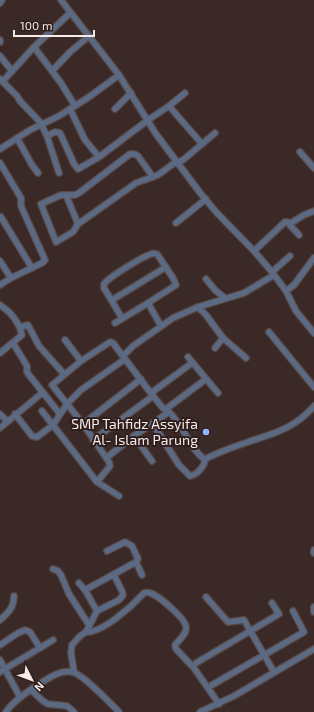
<svg xmlns="http://www.w3.org/2000/svg" width="314" height="712" font-family="'Exo 2',sans-serif">
<style>
.lines{fill:none;stroke-linecap:round;stroke-linejoin:round}
.minor-casing{stroke:#584846;stroke-width:8}
.minor{stroke:#5c6982;stroke-width:5.5}
.poi-dot{fill:#93b7fd;stroke:#301f1d;stroke-width:1.5}
.labels{text-anchor:middle;stroke-width:4;stroke-linejoin:round;paint-order:stroke}
.poi-label{font-size:14px;fill:#f6ebe9;stroke:#301f1d;text-anchor:end}
</style>
<rect width="100%" height="100%" fill="#3a2927"/>
<g class="lines">
<g class="minor-casing">
<g id="minor">
<polyline points="61,0 119,75 156,134 201,194 217,213 254,251 272,272 286,291 296,311 314,333"/>
<polyline points="0,3 2,0"/>
<polyline points="0,40 0,42"/>
<polyline points="34,47 61,83 75,106"/>
<polyline points="0,56 12,71"/>
<polyline points="52,71 70,52 88,37"/>
<polyline points="0,79 17,96 20,101 40,122 47,136 59,173"/>
<polyline points="3,81 34,47 70,13"/>
<polyline points="169,106 185,93"/>
<polyline points="70,109 85,140 99,157"/>
<polyline points="115,109 131,93"/>
<polyline points="47,136 55,132 60,133 74,164 78,169 99,157 148,120 169,106 202,144"/>
<polyline points="17,138 32,165 38,173"/>
<polyline points="0,149 30,130 59,116 89,97 119,75"/>
<polyline points="300,152 314,168"/>
<polyline points="0,163 21,198 21,206 45,260 42,263 11,278 0,285"/>
<polyline points="153,177 138,156 135,154 130,154 79,193 75,195 61,195 41,204 56,242 73,232 78,224 136,183 158,175 173,164 183,160 215,133"/>
<polyline points="66,195 78,224"/>
<polyline points="1,217 32,268"/>
<polyline points="287,222 299,235"/>
<polyline points="176,223 206,199"/>
<polyline points="254,251 285,222 291,223 304,215 314,211"/>
<polyline points="0,261 11,278"/>
<polyline points="272,272 290,256"/>
<polyline points="206,279 215,290 225,298"/>
<polyline points="286,291 294,285 314,258"/>
<polyline points="112,300 166,267"/>
<path d="M0,305C11,312 19,322 22,335L0,353"/>
<polyline points="198,307 206,315 223,338 246,358"/>
<path d="M122,318L104,288V284C109,277 142,257 151,254C154,253 154,253 157,254L173,278L176,285L148,303"/>
<polyline points="115,323 148,303 161,326"/>
<polyline points="20,327 28,325 39,346 64,374"/>
<polyline points="269,332 314,387"/>
<polyline points="65,340 81,361"/>
<polyline points="13,343 27,366 27,372 29,375 60,414"/>
<polyline points="215,348 223,338"/>
<polyline points="123,356 133,346 173,318 198,307 244,293 274,275"/>
<polyline points="188,357 218,393"/>
<polyline points="151,393 192,363"/>
<polyline points="166,409 206,379"/>
<polyline points="42,411 97,482 119,496"/>
<path d="M169,412C181,422 194,455 205,459"/>
<polyline points="0,414 7,421"/>
<polyline points="15,414 32,436 37,437 53,425 67,404 81,390 125,359"/>
<polyline points="83,424 141,379"/>
<path d="M153,424L179,465L190,476C197,475 205,466 205,459"/>
<polyline points="0,428 42,393"/>
<polyline points="134,436 152,461"/>
<polyline points="93,440 153,396"/>
<path d="M205,459C219,452 233,447 248,442C275,433 295,428 314,406"/>
<polyline points="97,482 110,466 109,462 83,424 52,385 81,361 110,342 113,343 153,396 163,408 169,412 134,436 106,458"/>
<polyline points="314,550 314,553"/>
<polyline points="136,562 142,575"/>
<polyline points="53,569 58,571 61,575 69,594 89,625"/>
<polyline points="79,583 85,590 136,562 138,559 132,546 125,542 107,551"/>
<polyline points="85,590 97,611 119,600 123,595 122,591 114,575"/>
<polyline points="206,597 228,622 244,620 274,672"/>
<polyline points="314,607 314,612"/>
<path d="M0,620C9,612 14,607 14,596"/>
<path d="M86,632C103,633 133,605 144,593C147,592 147,592 150,593C158,595 186,619 186,627C187,634 179,640 175,645L176,649L194,668L219,704"/>
<polyline points="0,645 18,633 25,630 30,632 40,648"/>
<polyline points="0,660 20,697"/>
<polyline points="196,663 279,614 272,603"/>
<polyline points="0,672 53,640"/>
<polyline points="74,672 71,653 72,645 80,636 86,632 97,611"/>
<polyline points="212,685 304,632 293,611"/>
<polyline points="31,690 43,701 48,704 67,706 74,712"/>
<path d="M6,712C13,701 25,694 36,686C46,680 60,669 72,672C82,673 111,704 119,712"/>
<polyline points="200,712 234,696 314,649"/>
</g>
</g>
<use href="#minor" class="minor"/>
</g>
<circle class="poi-dot" cx="206" cy="432" r="4"/>
<g class="labels">
<g class="poi-label">
<text x="198" y="429">SMP Tahfidz Assyifa<tspan x="198" dy="16">Al- Islam Parung</tspan></text>
</g>
</g>
<g transform="translate(32 680) rotate(132)" stroke="#301f1d" stroke-width="3" paint-order="stroke">
<path d="M0-3L7 15L0 10L-7 15Z" fill="#f6ebe9"/>
<text y="-6" font-size="11" font-weight="bold" text-anchor="middle" fill="#f6ebe9">N</text>
</g>
<path d="M14 30v6h80v-6" fill="none" stroke="#f6ebe9" stroke-width="2"/>
<text x="20" y="30" font-size="12" fill="#f6ebe9" stroke="#301f1d" stroke-width="3" paint-order="stroke">100 m</text>
</svg>
